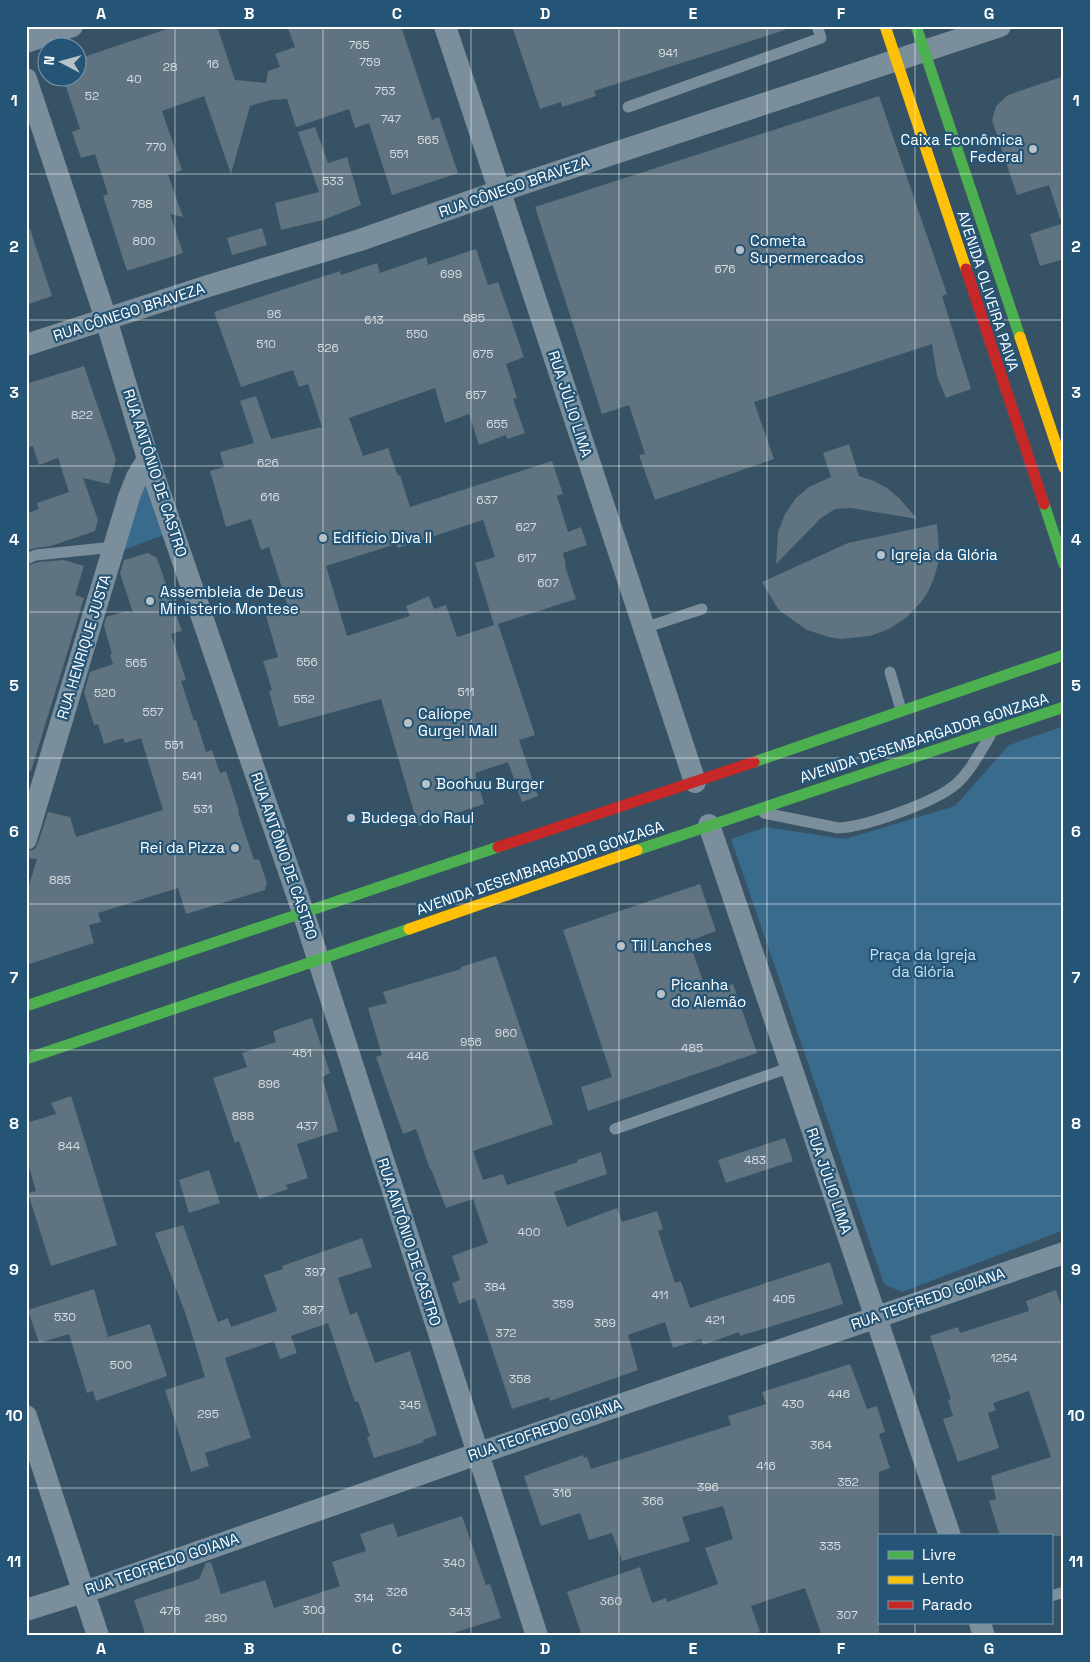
<svg xmlns="http://www.w3.org/2000/svg" width="1090" height="1662" font-family="'Space Grotesk',sans-serif">
<style>
.green{fill:#396b8d}
.building{fill:#5f7381;fill-rule:evenodd}
.lines{fill:none;stroke-linecap:round;stroke-linejoin:round}
.lane{stroke:#7b8e9b;stroke-width:11}
.street{stroke:#7b8e9b;stroke-width:22}
.fast{stroke:#4caf50;stroke-width:11}
.slow{stroke:#ffc107;stroke-width:11}
.jam{stroke:#c62828;stroke-width:11}
.grid{fill:none;stroke:#fff;stroke-width:1;stroke-opacity:0.55}
.poi-dot{fill:#b9c2c9;stroke:#255576;stroke-width:2}
.labels{text-anchor:middle;stroke-width:4.5;stroke-linejoin:round;paint-order:stroke}
.number-label{font-size:12px;fill:#d7dce0}
.poi-label{font-size:15px;fill:#fff;stroke:#255576;text-anchor:start}
.street-label{font-size:15px;fill:#fff;stroke:#255576}
.park-label{font-size:15px;fill:#c8e1f2;stroke:#255576}
.neatline{fill:none;stroke:#fff;stroke-width:2}
.grid-label{font-size:16px;text-anchor:middle;font-weight:bold;fill:#fff}
</style>
<rect width="100%" height="100%" fill="#375264"/>
<g class="green">
<polygon points="150,475 169,533 118,552"/>
<polygon points="1064,726 1064,1230 902,1292 884,1284 731,839 766,827 845,839 955,806 1009,745"/>
</g>
<g class="building">
<polygon points="176,26 217,26 235,80 266,83 268,71 280,67 275,54 295,47 287,26 401,26 432,120 439,117 458,173 392,195 369,123 355,128 349,109 296,127 287,99 270,100 250,106 231,174 204,96 162,111 182,170 168,175 183,217 170,214 183,253 127,271 103,196 108,194 95,154 81,158 72,132 80,129 63,78 78,78 78,59"/>
<polygon points="512,26 784,26 785,30 594,91 596,96 562,107 561,102 540,109"/>
<polygon points="1064,76 1064,218 1060,219 1049,185 1017,195 992,120 996,106 1008,95"/>
<polygon points="879,96 947,294 942,296 971,389 946,398 937,376 932,344 754,402 774,459 655,500 639,455 645,454 629,405 602,414 535,207"/>
<polygon points="315,127 328,163 347,157 361,205 323,220 281,230 275,203 319,192 298,132"/>
<polygon points="1064,223 1064,259 1040,266 1030,234"/>
<polygon points="262,228 267,245 232,255 227,238"/>
<polygon points="26,229 30,229 52,296 26,305"/>
<path d="M476,249L488,285L498,282L524,357L506,364L517,398L513,399L525,433L507,439L506,435L479,445L469,414L445,423L435,388L349,418L363,456L388,448L398,476L400,475L410,507L552,461L563,494L557,496L568,532L581,527L587,545L563,553L566,566H565L576,599L498,624L535,735L519,740L538,796L522,802L508,762L475,773L484,804L418,826L381,699L279,727L269,691L272,690L263,661L278,657L266,616L289,610L269,547L261,550L251,519L226,527L210,471L224,467L220,452L254,443L240,401L256,396L271,439L322,427L308,384L299,387L293,370L241,387L214,312L340,271L341,275L377,263L380,273L426,257L428,265ZM483,520L495,557L475,563L494,625L457,637L446,605L434,609L429,596L406,606L410,616L347,636L326,566L396,544L398,548Z"/>
<polygon points="84,366 116,460 109,484 83,478 98,520 95,531 51,546 35,548 26,551 26,514 39,509 37,503 69,492 58,458 39,465 33,446 26,448 26,384"/>
<polygon points="849,444 859,476 874,481 887,488 899,498 917,519 851,508 835,509 821,518 776,564 778,532 785,514 796,498 803,492 809,487 831,477 823,453"/>
<polygon points="937,524 939,547 938,564 934,578 928,592 922,601 907,617 889,629 870,636 841,639 829,637 807,630 780,611 775,604 762,582 848,543"/>
<polygon points="148,553 157,558 182,631 171,634 186,680 181,681 194,721 196,720 206,752 212,750 220,773 226,771 239,811 238,812 254,860 259,859 267,883 265,890 186,914 178,888 98,913 101,922 89,925 94,943 26,965 26,895 37,859 26,858 26,852 35,849 38,843 48,812 70,817 76,837 163,810 141,738 125,743 123,738 104,744 98,724 94,725 84,692 90,672 113,664 110,655 112,654 104,626 106,617 127,611 133,613 120,573 124,560"/>
<polygon points="64,560 84,566 75,595 84,598 31,771 26,770 26,566 38,562"/>
<polygon points="700,884 716,931 689,941 707,993 733,984 757,1053 588,1111 581,1087 612,1077 563,930"/>
<polygon points="496,956 553,1124 473,1151 483,1180 503,1174 507,1185 578,1162 577,1160 601,1152 607,1174 554,1192 567,1227 617,1208 622,1222 657,1211 663,1229 658,1231 675,1283 681,1281 690,1308 830,1262 843,1304 740,1336 739,1332 703,1345 701,1339 673,1348 665,1322 628,1335 638,1370 550,1401 549,1397 512,1409 475,1298 459,1304 452,1283 460,1280 452,1256 488,1243 473,1199 446,1208 431,1169 430,1169 416,1129 403,1134 376,1057 382,1055 368,1008 387,1003 383,992 461,969 461,967"/>
<polygon points="312,1018 330,1073 322,1077 338,1131 297,1144 308,1178 286,1185 288,1189 259,1199 239,1141 235,1143 213,1078 247,1067 242,1053 276,1042 273,1031"/>
<polygon points="71,1096 117,1245 51,1266 28,1193 36,1191 26,1157 26,1123 56,1114 51,1103"/>
<polygon points="785,1138 793,1161 726,1183 718,1160"/>
<polygon points="209,1170 220,1203 189,1213 179,1180"/>
<polygon points="183,1225 218,1322 228,1318 231,1327 277,1311 264,1275 283,1269 282,1266 362,1238 372,1267 338,1278 350,1315 357,1312 375,1363 410,1351 437,1435 423,1440 424,1442 374,1458 367,1437 370,1436 358,1401 355,1402 328,1323 291,1336 297,1353 280,1359 274,1341 225,1358 251,1438 205,1453 209,1466 191,1472 165,1390 205,1377 186,1315 155,1233"/>
<polygon points="94,1289 108,1337 150,1324 167,1376 96,1401 93,1391 87,1393 69,1334 39,1343 28,1310"/>
<polygon points="1056,1290 1064,1313 1064,1536 1000,1536 989,1501 996,1499 991,1476 1051,1457 1029,1391 993,1403 996,1410 988,1413 999,1448 958,1462 943,1419 953,1416 948,1400 951,1399 930,1336 958,1327 960,1333 1029,1311 1026,1301"/>
<polygon points="850,1364 867,1409 877,1406 885,1432 879,1434 890,1468 879,1472 879,1636 822,1636 805,1588 751,1606 760,1632 748,1636 582,1636 567,1592 640,1567 652,1603 666,1598 667,1602 718,1584 705,1548 733,1539 723,1506 682,1517 690,1541 622,1561 612,1533 589,1540 580,1513 541,1526 524,1476 583,1455 584,1458 587,1457 591,1469 731,1425 728,1416 766,1404 762,1392"/>
<polygon points="462,1516 486,1585 490,1584 501,1618 444,1636 146,1636 134,1600 199,1579 206,1563 211,1562 221,1594 265,1580 274,1608 340,1586 332,1562 366,1551 360,1534 393,1523 398,1537"/>
</g>
<g class="lines">
<g class="lane">
<polyline points="628,107 821,38 817,26"/>
<polyline points="26,559 36,555 114,547"/>
<polyline points="644,628 702,609"/>
<polyline points="890,672 901,710"/>
<path d="M764,813L838,828C865,827 936,802 956,784C970,772 980,752 990,736"/>
<polyline points="615,1129 791,1067"/>
<polyline points="1051,1596 1064,1592"/>
</g>
<g class="street">
<polyline points="445,26 695,782"/>
<polyline points="26,42 72,26"/>
<polyline points="26,79 106,319 148,459 303,912 537,1636"/>
<polyline points="26,345 208,286 360,240 500,191 1000,26"/>
<polyline points="709,825 950,1536"/>
<polyline points="26,839 129,497 137,477 148,459"/>
<polyline points="26,1416 98,1636"/>
<polyline points="26,1610 99,1587 477,1454 1064,1253"/>
<polyline points="980,1623 984,1636"/>
</g>
<g class="fast">
<polyline points="916,26 1020,337"/>
<polyline points="1044,504 1064,564"/>
<polyline points="754,762 1064,655"/>
<polyline points="637,850 1064,707"/>
<polyline points="26,1006 498,847"/>
<polyline points="26,1059 409,929"/>
</g>
<g class="slow">
<polyline points="885,26 966,269"/>
<polyline points="1020,337 1064,468"/>
<polyline points="409,929 637,850"/>
</g>
<g class="jam">
<polyline points="966,269 1044,504"/>
<polyline points="498,847 754,762"/>
</g>
</g>
<path class="grid" d="M175,26V1636M323,26V1636M471,26V1636M619,26V1636M767,26V1636M915,26V1536M26,174H1064M26,320H1064M26,466H1064M26,612H1064M26,758H1064M26,904H1064M26,1050H1064M26,1196H1064M26,1342H1064M26,1488H1064M915,1623V1636"/>
<g class="poi-dot">
<circle cx="1033" cy="149" r="5"/>
<circle cx="740" cy="250" r="5"/>
<circle cx="323" cy="538" r="5"/>
<circle cx="881" cy="555" r="5"/>
<circle cx="150" cy="601" r="5"/>
<circle cx="408" cy="723" r="5"/>
<circle cx="426" cy="784" r="5"/>
<circle cx="351" cy="818" r="5"/>
<circle cx="235" cy="848" r="5"/>
<circle cx="621" cy="946" r="5"/>
<circle cx="661" cy="994" r="5"/>
</g>
<g class="labels">
<g class="number-label">
<text x="359" y="49">765</text>
<text x="668" y="57">941</text>
<text x="370" y="66">759</text>
<text x="213" y="68">16</text>
<text x="170" y="71">28</text>
<text x="134" y="83">40</text>
<text x="385" y="95">753</text>
<text x="92" y="100">52</text>
<text x="391" y="123">747</text>
<text x="428" y="144">565</text>
<text x="156" y="151">770</text>
<text x="399" y="158">551</text>
<text x="333" y="185">533</text>
<text x="142" y="208">788</text>
<text x="144" y="245">800</text>
<text x="725" y="273">676</text>
<text x="451" y="278">699</text>
<text x="274" y="318">96</text>
<text x="474" y="322">685</text>
<text x="374" y="324">613</text>
<text x="417" y="338">550</text>
<text x="266" y="348">510</text>
<text x="328" y="352">526</text>
<text x="483" y="358">675</text>
<text x="476" y="399">657</text>
<text x="82" y="419">822</text>
<text x="497" y="428">655</text>
<text x="268" y="467">626</text>
<text x="270" y="501">616</text>
<text x="487" y="504">637</text>
<text x="526" y="531">627</text>
<text x="527" y="562">617</text>
<text x="548" y="587">607</text>
<text x="307" y="666">556</text>
<text x="136" y="667">565</text>
<text x="466" y="696">511</text>
<text x="105" y="697">520</text>
<text x="304" y="703">552</text>
<text x="153" y="716">557</text>
<text x="174" y="749">551</text>
<text x="192" y="780">541</text>
<text x="203" y="813">531</text>
<text x="60" y="884">885</text>
<text x="506" y="1037">960</text>
<text x="471" y="1046">956</text>
<text x="692" y="1052">485</text>
<text x="302" y="1057">451</text>
<text x="418" y="1060">446</text>
<text x="269" y="1088">896</text>
<text x="243" y="1120">888</text>
<text x="307" y="1130">437</text>
<text x="69" y="1150">844</text>
<text x="755" y="1164">483</text>
<text x="529" y="1236">400</text>
<text x="315" y="1276">397</text>
<text x="495" y="1291">384</text>
<text x="660" y="1299">411</text>
<text x="784" y="1303">405</text>
<text x="563" y="1308">359</text>
<text x="313" y="1314">387</text>
<text x="65" y="1321">530</text>
<text x="715" y="1324">421</text>
<text x="605" y="1327">369</text>
<text x="506" y="1337">372</text>
<text x="1004" y="1362">1254</text>
<text x="121" y="1369">500</text>
<text x="520" y="1383">358</text>
<text x="839" y="1398">446</text>
<text x="793" y="1408">430</text>
<text x="410" y="1409">345</text>
<text x="208" y="1418">295</text>
<text x="821" y="1449">364</text>
<text x="766" y="1470">416</text>
<text x="848" y="1486">352</text>
<text x="708" y="1491">396</text>
<text x="562" y="1497">316</text>
<text x="653" y="1505">366</text>
<text x="830" y="1550">335</text>
<text x="454" y="1567">340</text>
<text x="397" y="1596">326</text>
<text x="364" y="1602">314</text>
<text x="611" y="1605">360</text>
<text x="314" y="1614">300</text>
<text x="170" y="1615">476</text>
<text x="460" y="1616">343</text>
<text x="847" y="1619">307</text>
<text x="216" y="1622">280</text>
</g>
<g class="poi-label">
<text x="1023" y="145" text-anchor="end">Caixa Econômica<tspan x="1023" dy="17">Federal</tspan></text>
<text x="750" y="246">Cometa<tspan x="750" dy="17">Supermercados</tspan></text>
<text x="333" y="543">Edifício Diva II</text>
<text x="891" y="560">Igreja da Glória</text>
<text x="160" y="597">Assembleia de Deus<tspan x="160" dy="17">Ministerio Montese</tspan></text>
<text x="418" y="719">Calíope<tspan x="418" dy="17">Gurgel Mall</tspan></text>
<text x="436" y="789">Boohuu Burger</text>
<text x="361" y="823">Budega do Raul</text>
<text x="225" y="853" text-anchor="end">Rei da Pizza</text>
<text x="631" y="951">Til Lanches</text>
<text x="671" y="990">Picanha<tspan x="671" dy="17">do Alemão</tspan></text>
</g>
<g class="street-label">
<text transform="translate(514 187) rotate(-19)" y="5">RUA CÔNEGO BRAVEZA</text>
<text transform="translate(988 291) rotate(72)" y="5">AVENIDA OLIVEIRA PAIVA</text>
<text transform="translate(129 312) rotate(-18)" y="5">RUA CÔNEGO BRAVEZA</text>
<text transform="translate(570 404) rotate(72)" y="5">RUA JÚLIO LIMA</text>
<text transform="translate(155 473) rotate(72)" y="5">RUA ANTÔNIO DE CASTRO</text>
<text transform="translate(84 647) rotate(-73)" y="5">RUA HENRIQUE JUSTA</text>
<text transform="translate(924 738) rotate(-18)" y="5">AVENIDA DESEMBARGADOR GONZAGA</text>
<text transform="translate(284 856) rotate(71)" y="5">RUA ANTÔNIO DE CASTRO</text>
<text transform="translate(540 868) rotate(-19)" y="5">AVENIDA DESEMBARGADOR GONZAGA</text>
<text transform="translate(829 1181) rotate(71)" y="5">RUA JÚLIO LIMA</text>
<text transform="translate(409 1242) rotate(72)" y="5">RUA ANTÔNIO DE CASTRO</text>
<text transform="translate(928 1299) rotate(-19)" y="5">RUA TEOFREDO GOIANA</text>
<text transform="translate(545 1430) rotate(-19)" y="5">RUA TEOFREDO GOIANA</text>
<text transform="translate(162 1564) rotate(-19)" y="5">RUA TEOFREDO GOIANA</text>
</g>
<g class="park-label">
<text x="923" y="960">Praça da Igreja<tspan x="923" dy="17">da Glória</tspan></text>
</g>
</g>
<rect width="1090" height="1662" fill="none" stroke="#255576" stroke-width="55"/>
<rect x="878" y="1534" width="175" height="90" fill="#255576" stroke="#7c99ad"/>
<rect x="888" y="1551" width="25" height="8" fill="#4caf50" stroke="#7c99ad"/>
<text x="922" y="1560" font-size="15" fill="#ffffff">Livre</text>
<rect x="888" y="1576" width="25" height="8" fill="#ffc107" stroke="#7c99ad"/>
<text x="922" y="1584" font-size="15" fill="#ffffff">Lento</text>
<rect x="888" y="1601" width="25" height="8" fill="#c62828" stroke="#7c99ad"/>
<text x="922" y="1610" font-size="15" fill="#ffffff">Parado</text>
<g transform="translate(62 62) rotate(276)"><circle r="24" fill="#255576" stroke="#7c99ad"/>
<path d="M0-4L9 19L0 12L-9 19Z" fill="#b9c2c9"/>
<text y="-8" font-size="14" font-weight="bold" text-anchor="middle" fill="#ffffff">N</text>
</g>
<rect x="28" y="28" width="1034" height="1606" class="neatline"/>
<g class="grid-label">
<text x="101" y="19">A</text>
<text x="249" y="19">B</text>
<text x="397" y="19">C</text>
<text x="545" y="19">D</text>
<text x="693" y="19">E</text>
<text x="841" y="19">F</text>
<text x="989" y="19">G</text>
<text x="14" y="106">1</text>
<text x="1076" y="106">1</text>
<text x="14" y="252">2</text>
<text x="1076" y="252">2</text>
<text x="14" y="398">3</text>
<text x="1076" y="398">3</text>
<text x="14" y="545">4</text>
<text x="1076" y="545">4</text>
<text x="14" y="691">5</text>
<text x="1076" y="691">5</text>
<text x="14" y="837">6</text>
<text x="1076" y="837">6</text>
<text x="14" y="983">7</text>
<text x="1076" y="983">7</text>
<text x="14" y="1129">8</text>
<text x="1076" y="1129">8</text>
<text x="14" y="1275">9</text>
<text x="1076" y="1275">9</text>
<text x="14" y="1421">10</text>
<text x="1076" y="1421">10</text>
<text x="14" y="1567">11</text>
<text x="1076" y="1567">11</text>
<text x="101" y="1654">A</text>
<text x="249" y="1654">B</text>
<text x="397" y="1654">C</text>
<text x="545" y="1654">D</text>
<text x="693" y="1654">E</text>
<text x="841" y="1654">F</text>
<text x="989" y="1654">G</text>
</g>
</svg>
